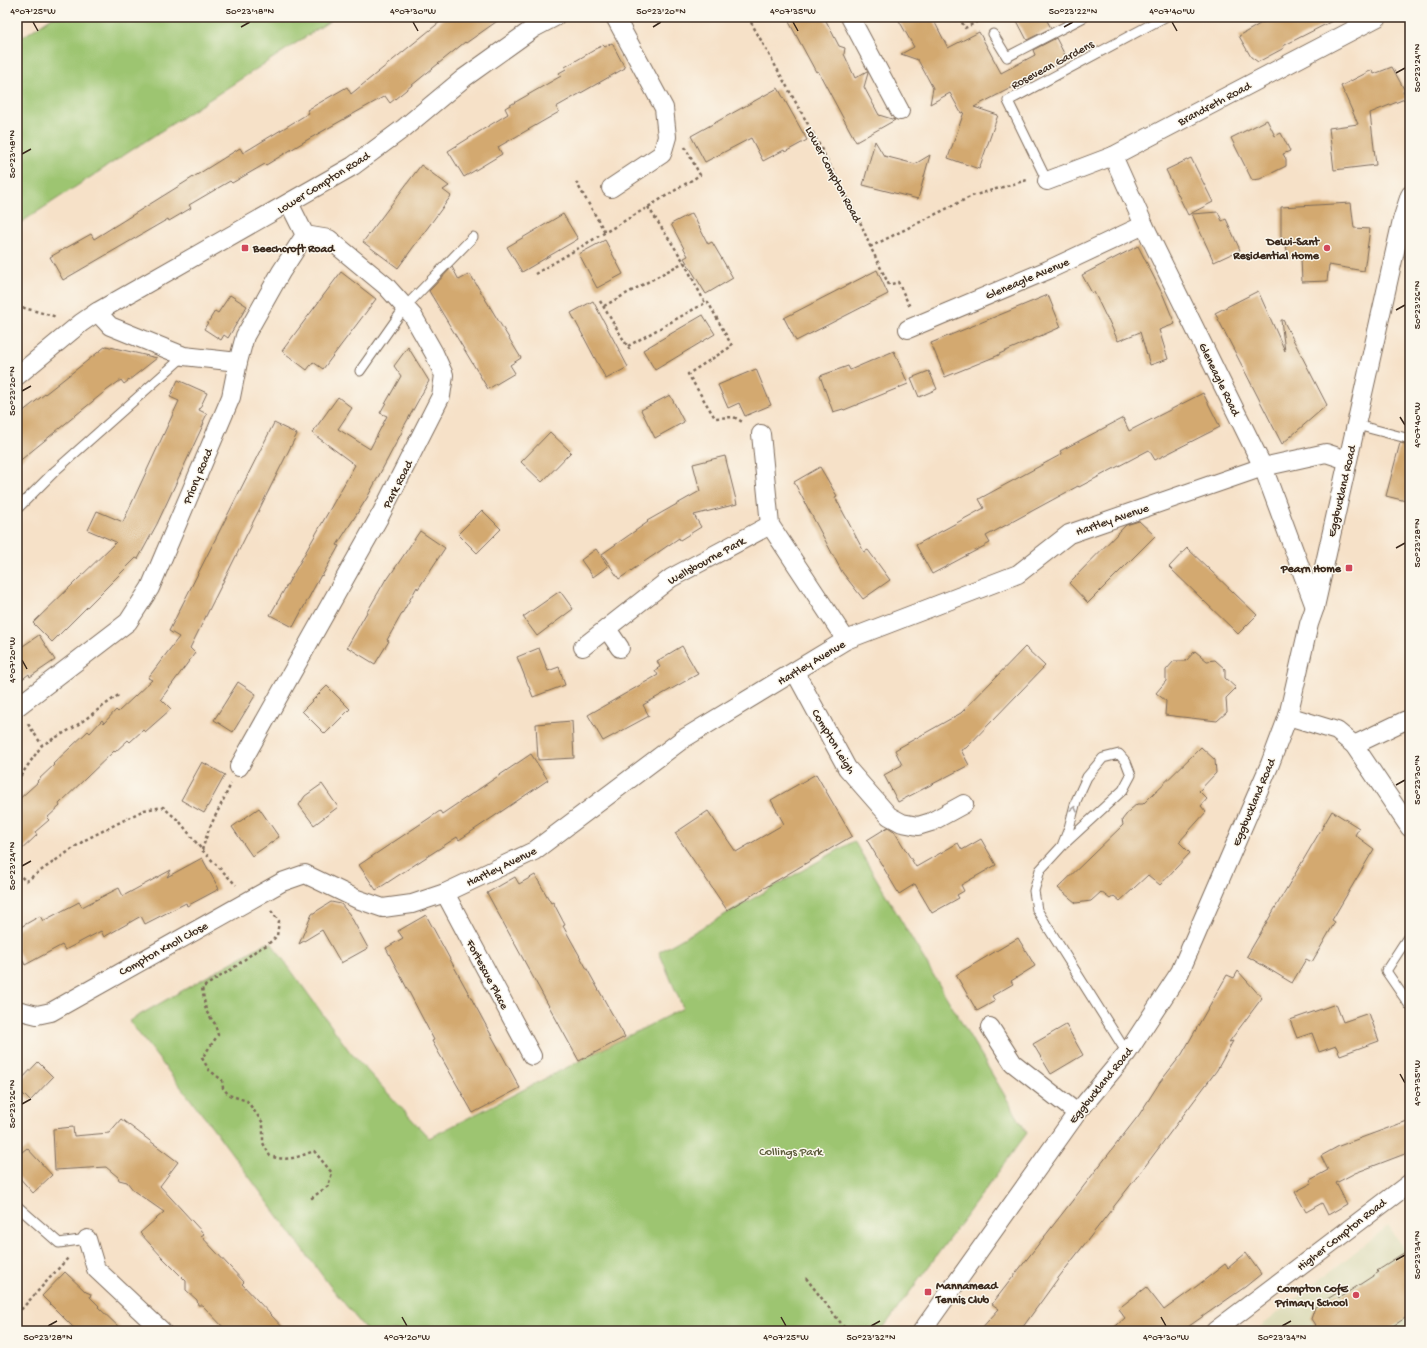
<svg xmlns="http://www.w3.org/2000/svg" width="1427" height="1348" font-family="'Gochi Hand',sans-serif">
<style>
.built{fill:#deddbb}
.green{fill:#9dc571;stroke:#6c7848}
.building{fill:#d3a970}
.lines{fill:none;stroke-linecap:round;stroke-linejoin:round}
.lane-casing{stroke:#7c6a5a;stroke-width:11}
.street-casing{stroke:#7c6a5a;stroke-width:20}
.path{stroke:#7c6a5a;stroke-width:2.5;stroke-dasharray:3 3;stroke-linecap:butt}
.lane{stroke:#fff;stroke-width:9}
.street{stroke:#fff;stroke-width:18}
.oneway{stroke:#a79f9a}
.ticks{fill:none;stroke:#3b2a1e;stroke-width:1.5}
.poi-dot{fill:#d1495b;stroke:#fbf7ec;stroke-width:1.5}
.labels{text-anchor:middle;stroke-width:3;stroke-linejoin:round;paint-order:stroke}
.street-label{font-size:12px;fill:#3b2a1e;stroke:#fbf7ec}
.poi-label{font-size:12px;font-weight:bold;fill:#3b2a1e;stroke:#fbf7ec;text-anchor:end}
.park-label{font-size:12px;fill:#585837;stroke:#fbf7ec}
.neatline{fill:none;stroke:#3b2a1e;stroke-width:1.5}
.ticks-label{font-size:10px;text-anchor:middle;fill:#3b2a1e}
</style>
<rect width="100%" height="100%" fill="#fbf7ec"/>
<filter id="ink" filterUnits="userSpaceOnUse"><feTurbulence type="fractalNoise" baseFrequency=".025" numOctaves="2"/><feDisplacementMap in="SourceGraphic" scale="8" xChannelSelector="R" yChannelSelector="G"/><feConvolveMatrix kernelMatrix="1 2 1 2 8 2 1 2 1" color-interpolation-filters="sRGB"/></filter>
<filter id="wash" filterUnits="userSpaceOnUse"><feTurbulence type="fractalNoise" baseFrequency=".012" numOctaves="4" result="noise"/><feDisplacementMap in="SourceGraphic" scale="16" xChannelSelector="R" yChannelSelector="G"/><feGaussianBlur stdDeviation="0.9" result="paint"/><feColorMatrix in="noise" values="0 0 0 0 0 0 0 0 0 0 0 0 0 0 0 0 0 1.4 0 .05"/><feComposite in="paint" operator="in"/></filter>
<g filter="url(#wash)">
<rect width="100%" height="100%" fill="#f6e1c8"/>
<polygon class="built" points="1388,1226 1410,1258 1410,1331 1255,1331"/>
<g class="green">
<polygon points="52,17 336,17 17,225 17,41"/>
<polygon points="854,841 1027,1133 881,1331 367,1331 330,1286 213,1128 129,1021 266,943 272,944 350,1052 429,1138 683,1008 659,952"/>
</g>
<g id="blocks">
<g class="building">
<polygon points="446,17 503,17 466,43 465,42 390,103 385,96 307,140 266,165 265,164 232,183 230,181 189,205 191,208 169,221 168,219 63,280 50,257 91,234 94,239 240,148 243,153 309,113 307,110 347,87 351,94"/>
<polygon points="799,17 824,17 839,46 845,48 844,54 855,78 867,71 868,73 864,87 879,115 895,120 856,142 818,71 816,72 789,22"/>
<polygon points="897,17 932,17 948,48 979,32 1001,73 1035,55 1033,50 1056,38 1067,59 974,107 998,115 979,169 948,158 964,112 961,113 950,93 930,104 933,88 918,60 901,54 914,47"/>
<polygon points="1015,17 1045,17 1051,28 1027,40"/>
<polygon points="1272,17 1340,17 1283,46 1284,48 1258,62 1251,57 1239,36"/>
<polygon points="612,43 625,68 556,107 559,112 498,147 502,154 464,177 448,151 508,114 505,108 561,76 559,73 566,69 565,67 603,45 605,47"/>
<polygon points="1392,67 1405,91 1403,91 1407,98 1370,113 1376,165 1334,170 1329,128 1358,124 1341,86 1372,70 1374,74"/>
<polygon points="778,88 807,140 785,152 784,150 763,161 751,138 705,162 691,136"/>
<polygon points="1267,120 1275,136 1281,133 1290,151 1283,154 1286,159 1286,166 1260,179 1252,180 1231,138"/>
<polygon points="875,141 884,156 915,164 930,155 918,199 863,185"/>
<polygon points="1191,158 1213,202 1188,215 1166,170"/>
<polygon points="421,165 449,186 443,190 451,196 398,268 363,242"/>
<polygon points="1351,203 1354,228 1370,229 1364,271 1329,265 1327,281 1302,282 1301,257 1288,257 1285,239 1281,239 1281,207"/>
<polygon points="1218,212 1222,221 1226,219 1240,250 1214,262 1192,214"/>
<polygon points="692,213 708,244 712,242 733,278 706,294 684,258 688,256 671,224"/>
<polygon points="563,214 578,239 522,272 507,247"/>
<polygon points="605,240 623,274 597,288 579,254"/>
<polygon points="1138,246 1163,295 1175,324 1159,330 1168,359 1150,365 1140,332 1118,341 1108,319 1107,319 1094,292 1092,293 1082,275"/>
<polygon points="452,267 459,280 470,274 521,358 510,365 515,373 488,389 429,291"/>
<polygon points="877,270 888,294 796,341 784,318"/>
<polygon points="341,272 376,299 323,369 313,362 307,370 282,351"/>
<polygon points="1258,291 1285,351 1281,320 1283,320 1327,405 1282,444 1215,313"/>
<polygon points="230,295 247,306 228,338 224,335 221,340 204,329 215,311 218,313"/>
<polygon points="1048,295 1061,327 999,354 999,355 945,377 931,343"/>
<polygon points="593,301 628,367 606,379 571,313"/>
<polygon points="703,315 715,334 655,370 643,350"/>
<polygon points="106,346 157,358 124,384 121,380 103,393 17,463 17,416"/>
<polygon points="408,347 429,381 402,430 403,430 367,498 337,545 339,546 322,576 321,575 293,627 270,615 355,465 312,433 338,397 352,408 338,429 370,449 387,416 380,413 401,376 394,366"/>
<polygon points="894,351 908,384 844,410 843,409 833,412 820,376 848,366 850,370"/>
<polygon points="756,369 771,405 745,416 739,403 728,408 718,385"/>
<polygon points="929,371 937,389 919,397 911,378"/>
<polygon points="178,380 207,393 199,410 207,414 203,422 204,423 157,524 138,559 136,558 52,642 33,623 116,542 88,530 97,511 123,522 179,401 170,397"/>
<polygon points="1203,393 1220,427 1155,460 1149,450 1079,487 1078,486 986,536 990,543 932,574 916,545 984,508 979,499 1062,454 1060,451 1123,418 1129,431"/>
<polygon points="670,395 684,422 655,438 641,410"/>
<polygon points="274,423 297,434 190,648 195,653 161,699 171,709 145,732 143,730 130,742 128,740 115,752 114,751 59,804 60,806 47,818 49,820 35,832 37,835 17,854 17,801 38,782 37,781 54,765 53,764 88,731 90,733 102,720 104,723 116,710 118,712 152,680 148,678 179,637 169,631"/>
<polygon points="550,432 571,452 542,482 521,462"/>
<polygon points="1400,443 1410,445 1410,502 1386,496"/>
<polygon points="725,456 737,504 694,515 701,527 680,540 679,538 619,579 602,554 648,522 647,521 700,491 693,464"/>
<polygon points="820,467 837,496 835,497 864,552 868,550 890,580 863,599 842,572 794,482"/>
<polygon points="482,510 501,529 477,553 458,534"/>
<polygon points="1139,521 1155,536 1088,603 1069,583 1126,525"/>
<polygon points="420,531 445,548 418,589 417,587 387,640 389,641 375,664 347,647 386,579 387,580"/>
<polygon points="1187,548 1257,615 1238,634 1169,567"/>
<polygon points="596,549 608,566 593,577 581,560"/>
<polygon points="560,591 573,609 537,636 523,617"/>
<polygon points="39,635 55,660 30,677 29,674 17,683 17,650"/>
<polygon points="682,646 698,674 643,705 649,716 603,741 588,715 658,675 655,670 660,667 657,661"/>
<polygon points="1025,647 1045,666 966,748 961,750 969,765 898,802 884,775 902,765 895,750 961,713"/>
<polygon points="539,648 548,671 559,667 565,685 533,697 517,657"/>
<polygon points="1195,651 1207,661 1215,660 1225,669 1225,678 1236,688 1226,698 1227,712 1217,721 1165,715 1166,701 1156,693 1166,681 1166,670 1174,661 1186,661"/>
<polygon points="238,682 256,694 233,732 214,720"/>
<polygon points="327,686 350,709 325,734 302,711"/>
<polygon points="572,721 574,758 538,760 536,724"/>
<polygon points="1201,747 1215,760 1216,773 1199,791 1207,799 1201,806 1206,812 1179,842 1190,853 1160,885 1148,875 1120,901 1114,896 1110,899 1101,892 1091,901 1076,903 1058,888 1123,825 1122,820 1130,810 1137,804 1143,804"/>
<polygon points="531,754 548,780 459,840 457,837 376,890 359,865 440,811 442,814"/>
<polygon points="202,762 225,775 204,813 181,800"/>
<polygon points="816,774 852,836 727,910 675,833 708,811 736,852 784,824 771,800"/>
<polygon points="322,784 338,807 314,825 299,805 305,796"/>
<polygon points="259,808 279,837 252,856 232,827"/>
<polygon points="1332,811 1359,828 1355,835 1374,849 1332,920 1335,922 1312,962 1306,959 1292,983 1247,956"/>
<polygon points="888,827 894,831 916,867 958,843 962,850 981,839 996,865 961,885 964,891 957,895 959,898 932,913 915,884 899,894 867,840"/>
<polygon points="202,858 219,889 187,906 186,903 145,924 141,916 104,937 101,931 65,950 62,945 25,965 17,949 17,929 40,916 43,921 79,902 82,907 119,888 123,896 171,870 167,877"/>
<polygon points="535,875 551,903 553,902 565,925 563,926 625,1037 579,1061 487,893 515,877 519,884"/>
<polygon points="331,902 341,904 350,915 368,948 341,963 322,930 299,944 312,914"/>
<polygon points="426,915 520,1088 473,1113 432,1041 434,1040 386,948 403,938 398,931"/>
<polygon points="1018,938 1035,966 1011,981 1013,984 992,996 995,1001 977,1011 956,975"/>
<polygon points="1238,971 1262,998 1229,1042 1233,1041 1217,1070 1143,1169 1059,1277 1020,1331 979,1331 999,1309 992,1304 1139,1115 1160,1082 1182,1054 1227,975 1234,978"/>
<polygon points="1336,1004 1343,1022 1369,1013 1379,1041 1340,1055 1336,1046 1319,1052 1312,1033 1297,1038 1290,1020"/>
<polygon points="1066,1025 1083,1055 1051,1074 1033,1044"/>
<polygon points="38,1062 53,1077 30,1101 17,1088 17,1084"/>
<polygon points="121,1119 178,1162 160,1186 204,1234 201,1236 244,1282 242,1284 286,1331 227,1331 202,1305 198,1305 197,1300 186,1290 186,1281 162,1257 140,1233 164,1212 134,1191 127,1182 119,1180 118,1177 106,1167 55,1170 53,1129 73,1127 74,1136 109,1133"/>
<polygon points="1410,1120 1410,1152 1355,1173 1336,1183 1347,1204 1328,1215 1322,1203 1306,1212 1295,1192 1312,1183 1310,1180 1328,1170 1321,1156 1339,1146"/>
<polygon points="27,1148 52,1175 33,1193 17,1175 17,1156"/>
<polygon points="1410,1249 1410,1315 1385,1331 1319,1331 1311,1319 1315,1307 1337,1293 1339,1298 1379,1272 1377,1270"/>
<polygon points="1246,1253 1261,1274 1245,1287 1182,1331 1110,1331 1125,1318 1118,1309 1146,1287 1164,1310 1197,1286 1225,1264 1228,1268"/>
<polygon points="65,1272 86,1292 91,1294 90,1297 99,1306 98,1307 123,1331 77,1331 42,1296"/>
</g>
</g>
</g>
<g filter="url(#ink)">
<use href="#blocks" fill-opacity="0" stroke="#7c6a5a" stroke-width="1"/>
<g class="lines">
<g class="lane-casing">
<g id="lane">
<polyline points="993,34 1007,57 1084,17"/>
<polyline points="1047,181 1008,101 1165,17"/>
<polyline points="360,371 405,307 473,237"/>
<polyline points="1357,425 1410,439"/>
<polyline points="17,509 56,470 184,356"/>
<polyline points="1062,846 1069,828 1076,801 1087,777 1103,758 1119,754 1126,762 1131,775 1123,790 1062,846 1040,870 1034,891 1037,910 1127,1053"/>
<polyline points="1410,934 1386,971 1410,1006"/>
<polyline points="17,1206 59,1243 87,1239"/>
</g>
</g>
<g class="street-casing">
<g id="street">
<polyline points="850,17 900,111"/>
<polyline points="1113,156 1144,225 1263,467 1315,607"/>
<polyline points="1047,181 1113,156 1378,17"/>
<polyline points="611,188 662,154 667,137 664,108 615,17"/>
<polyline points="97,312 110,326 184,356 238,362"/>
<polyline points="908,329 1048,270 1144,225"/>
<polyline points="17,376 81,323 97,312 353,166 404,128 464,78 534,28 555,17"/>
<polyline points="761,434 770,525 846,640"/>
<polyline points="607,629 620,648"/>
<polyline points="583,647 671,578 770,525"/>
<polyline points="795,672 847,768 889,816 902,823 918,826 931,822 964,804"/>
<polyline points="17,707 128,622 150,588 231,397 238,362 245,336 281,272 305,235 289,203"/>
<polyline points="1288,716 1337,731 1354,745 1410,828"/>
<polyline points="1354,745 1404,721 1410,719"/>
<polyline points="239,767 381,514 441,396 444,375 434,353 413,316 386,286 329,239 305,235"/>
<polyline points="445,893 532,1056"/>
<polyline points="21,1011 37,1015 51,1012 282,882 305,874 357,899 383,908 412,904 445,893 534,851 683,739 846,640 1018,574 1069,534 1263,467 1326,453 1347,460"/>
<polyline points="990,1027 1013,1063 1077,1113"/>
<polyline points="87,1239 96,1269 162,1331"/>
<polyline points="922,1331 1077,1113 1127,1053 1180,972 1270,764 1288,716 1309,624 1315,607 1402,220 1410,195"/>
<polyline points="1215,1331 1410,1183"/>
</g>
</g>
<g class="path">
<polyline points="748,17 814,135 862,226 869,244 889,285 898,282 910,307"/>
<polyline points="959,17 965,28 984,18 986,21"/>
<polyline points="576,182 605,232"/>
<polyline points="648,207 684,262 705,303 708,302 732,346 688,374 715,418 734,417 744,423"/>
<polyline points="870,247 972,196 1027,180"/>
<polyline points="535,274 648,207 700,175 685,147"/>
<polyline points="600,301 631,352"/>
<polyline points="17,306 57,317"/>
<polyline points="604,306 684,262"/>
<polyline points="628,346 705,303"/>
<polyline points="28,724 42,745"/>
<polyline points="17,781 42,745 73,728 120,694"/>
<polyline points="202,850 209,829 231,784"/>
<polyline points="17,873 26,881 85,840 144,810 163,807 180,822 202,850 236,885"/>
<path d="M271,911L279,921L277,936L267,945L257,950L232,969L202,988L206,1011L215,1024L218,1035L202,1058L209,1070L222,1080L223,1088L229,1095L247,1101L263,1123V1143L270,1156C287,1162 298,1157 314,1151L332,1173L328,1186L309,1200"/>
<polyline points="806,1278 847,1331"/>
<polyline points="17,1314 68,1258"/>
</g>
<use href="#lane" class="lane"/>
<use href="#street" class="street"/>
</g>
<defs><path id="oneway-chevron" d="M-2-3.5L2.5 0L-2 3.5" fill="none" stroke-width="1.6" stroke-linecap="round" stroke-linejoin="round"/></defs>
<use class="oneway" href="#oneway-chevron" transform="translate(1074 809) rotate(-76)"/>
</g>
<path class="ticks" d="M33,22L38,31M413,22L418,31M793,22L798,31M1172,22L1177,31M241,27L250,22M653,27L661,22M1064,27L1073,22M1396,73L1405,68M22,154L31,149M1396,310L1405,305M22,391L31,386M1400,417L1405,425M1396,548L1405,543M22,660L27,669M1396,785L1405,780M22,866L31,861M1400,1074L1405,1083M22,1104L31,1099M1396,1260L1405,1255M402,1317L407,1326M781,1317L786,1326M1161,1317L1166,1326M48,1326L57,1321M871,1326L880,1321M1282,1326L1291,1321"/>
<g class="poi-dot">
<rect x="241" y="244" width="8" height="8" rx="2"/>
<circle cx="1327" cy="248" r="4"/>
<rect x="1345" y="564" width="8" height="8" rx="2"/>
<rect x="924" y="1288" width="8" height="8" rx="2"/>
<circle cx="1356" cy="1295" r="4"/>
</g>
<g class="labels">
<g class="street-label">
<text transform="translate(1052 64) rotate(-28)" y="4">Rosevean Gardens</text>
<text transform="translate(1214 103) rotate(-28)" y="4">Brandreth Road</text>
<text transform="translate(834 174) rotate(62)" y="4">Lower Compton Road</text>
<text transform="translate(323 182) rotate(-32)" y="4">Lower Compton Road</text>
<text transform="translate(1027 278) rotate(-23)" y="4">Gleneagle Avenue</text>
<text transform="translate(1220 379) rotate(64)" y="4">Gleneagle Road</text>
<text transform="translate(197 476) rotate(-67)" y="4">Priory Road</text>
<text transform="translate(397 484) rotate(-63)" y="4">Park Road</text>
<text transform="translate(1341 491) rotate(-77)" y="4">Eggbuckland Road</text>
<text transform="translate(1112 519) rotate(-19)" y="4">Hartley Avenue</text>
<text transform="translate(706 560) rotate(-29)" y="4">Wellsbourne Park</text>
<text transform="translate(811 662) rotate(-31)" y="4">Hartley Avenue</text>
<text transform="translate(834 741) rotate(59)" y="4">Compton Leigh</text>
<text transform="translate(1253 802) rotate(-67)" y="4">Eggbuckland Road</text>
<text transform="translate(501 866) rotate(-26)" y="4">Hartley Avenue</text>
<text transform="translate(163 948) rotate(-29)" y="4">Compton Knoll Close</text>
<text transform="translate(488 974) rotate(62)" y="4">Fortescue Place</text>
<text transform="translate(1100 1085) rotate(-51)" y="4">Eggbuckland Road</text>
<text transform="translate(1341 1234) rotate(-38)" y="4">Higher Compton Road</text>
</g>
<g class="poi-label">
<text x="1319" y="245">Dewi-Sant<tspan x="1319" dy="14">Residential Home</tspan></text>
<text x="253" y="252" text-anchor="start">Beechcroft Road</text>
<text x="1341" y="572">Pearn Home</text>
<text x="936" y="1289" text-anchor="start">Mannamead<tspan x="936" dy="14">Tennis Club</tspan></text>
<text x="1348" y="1292">Compton CofE<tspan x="1348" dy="14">Primary School</tspan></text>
</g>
<g class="park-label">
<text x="791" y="1155">Collings Park</text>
</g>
</g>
<rect width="1427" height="1348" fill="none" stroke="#fbf7ec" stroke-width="44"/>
<rect x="22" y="22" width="1383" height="1304" class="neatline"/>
<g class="ticks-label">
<text x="33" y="14">4°07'25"W</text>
<text x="250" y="14">50°23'18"N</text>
<text x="413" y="14">4°07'30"W</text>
<text x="661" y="14">50°23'20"N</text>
<text x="793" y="14">4°07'35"W</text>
<text x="1073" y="14">50°23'22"N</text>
<text x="1172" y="14">4°07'40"W</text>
<text transform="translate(1416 68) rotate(-90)" y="4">50°23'24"N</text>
<text transform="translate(11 154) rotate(-90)" y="4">50°23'18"N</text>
<text transform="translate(1416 305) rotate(-90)" y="4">50°23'26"N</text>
<text transform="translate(11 391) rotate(-90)" y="4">50°23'20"N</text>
<text transform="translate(1416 425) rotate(-90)" y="4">4°07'40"W</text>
<text transform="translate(1416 543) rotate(-90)" y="4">50°23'28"N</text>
<text transform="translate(11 660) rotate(-90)" y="4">4°07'20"W</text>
<text transform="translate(1416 780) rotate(-90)" y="4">50°23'30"N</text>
<text transform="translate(11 866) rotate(-90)" y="4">50°23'24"N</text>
<text transform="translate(1416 1083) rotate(-90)" y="4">4°07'35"W</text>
<text transform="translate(11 1104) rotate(-90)" y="4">50°23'26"N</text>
<text transform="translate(1416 1255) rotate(-90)" y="4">50°23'34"N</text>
<text x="48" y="1340">50°23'28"N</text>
<text x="407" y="1340">4°07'20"W</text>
<text x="786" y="1340">4°07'25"W</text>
<text x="871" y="1340">50°23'32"N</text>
<text x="1166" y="1340">4°07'30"W</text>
<text x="1282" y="1340">50°23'34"N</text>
</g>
</svg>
